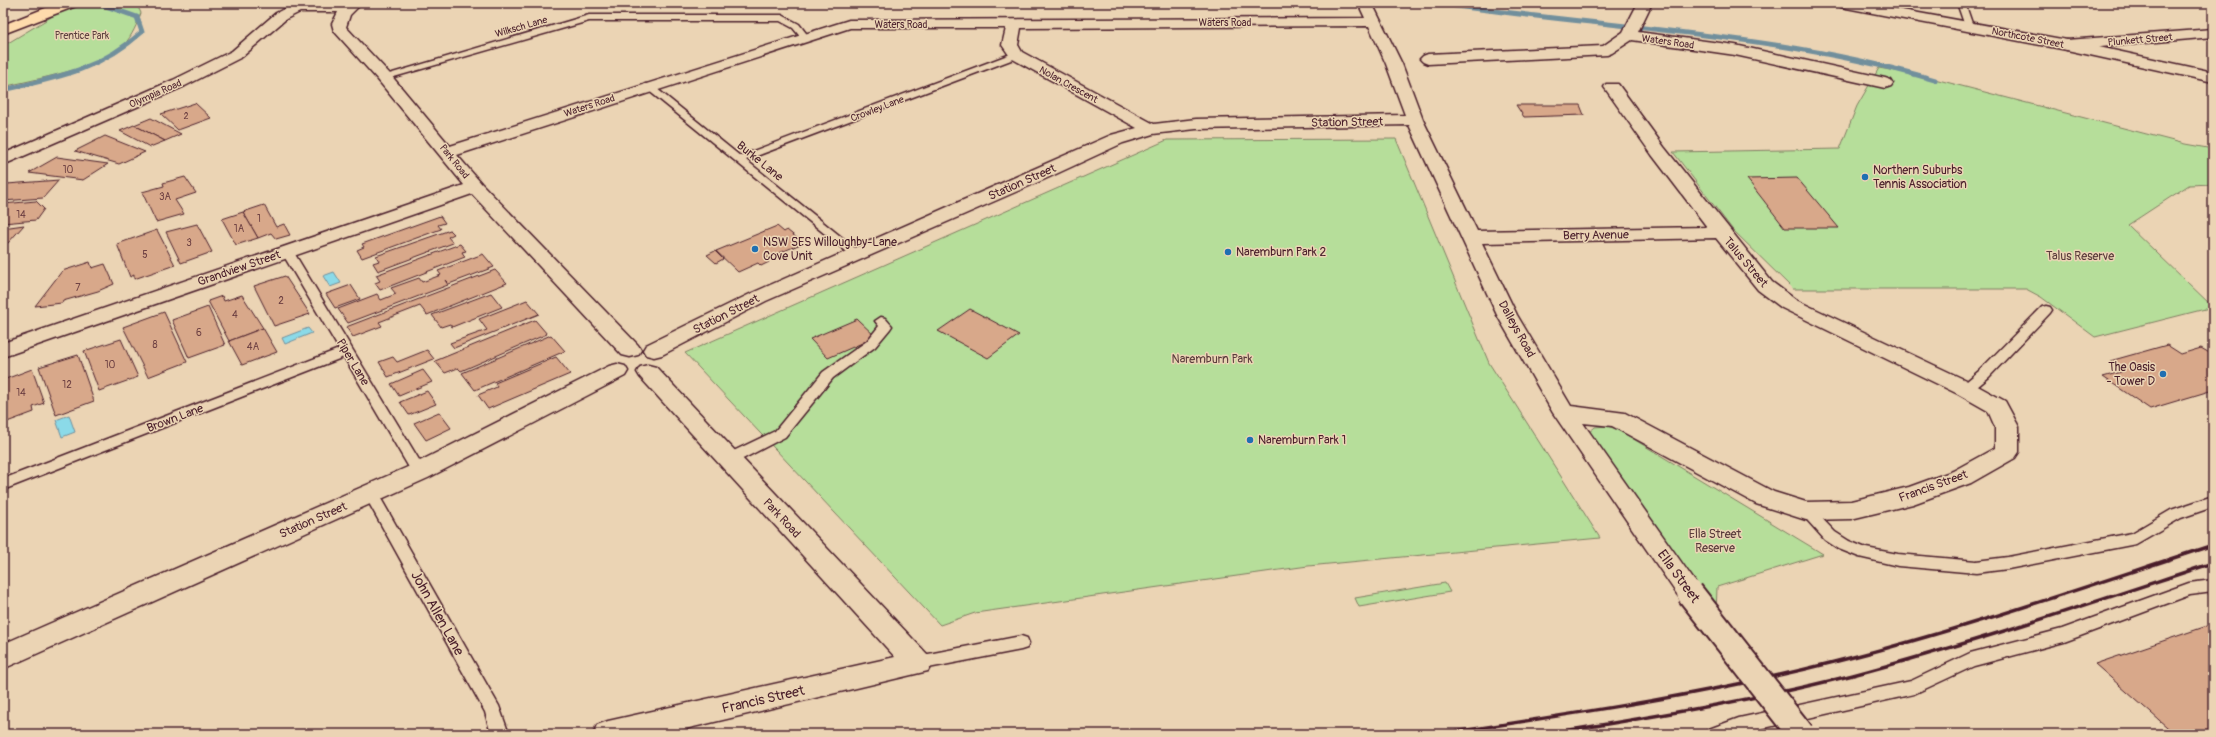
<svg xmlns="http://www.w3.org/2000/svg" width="2216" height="737" font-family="Pangolin,sans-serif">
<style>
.green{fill:#b6de9a;stroke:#807e62}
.water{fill:#8bdae8;stroke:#718f9c}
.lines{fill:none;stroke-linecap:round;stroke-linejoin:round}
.stream{stroke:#718f9c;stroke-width:5}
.building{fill:#d8a88a;stroke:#4a1f2b}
.service-casing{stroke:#4a1f2b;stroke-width:3}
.minor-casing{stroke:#4a1f2b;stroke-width:3}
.tertiary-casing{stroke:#4a1f2b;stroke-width:3}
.motorway-casing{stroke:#4a1f2b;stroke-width:3}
.service{fill:#ebd4b4;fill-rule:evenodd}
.minor{fill:#ebd4b4;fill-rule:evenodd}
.tertiary{fill:#ebd4b4;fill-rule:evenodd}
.motorway{fill:#fedbac;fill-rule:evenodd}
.rail{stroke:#4a1f2b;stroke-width:3.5}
.minor-bridge-casing{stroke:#4a1f2b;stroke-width:30;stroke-linecap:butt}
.minor-bridge{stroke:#ebd4b4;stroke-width:26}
.poi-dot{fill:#1f6fb2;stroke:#ebd4b4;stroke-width:1.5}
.labels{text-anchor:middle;stroke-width:3;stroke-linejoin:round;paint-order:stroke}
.far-number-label{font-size:9px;fill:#6e4143}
.far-street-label{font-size:10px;fill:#4a1f2b;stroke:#ebd4b4}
.far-park-label{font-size:10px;fill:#5a3c3c;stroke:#ebd4b4}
.number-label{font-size:10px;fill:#6e4143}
.street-label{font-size:12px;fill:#4a1f2b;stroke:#ebd4b4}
.poi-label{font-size:12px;fill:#4a1f2b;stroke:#ebd4b4;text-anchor:start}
.park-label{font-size:12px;fill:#5a3c3c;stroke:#ebd4b4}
.near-street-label{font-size:14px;fill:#4a1f2b;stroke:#ebd4b4}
</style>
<rect width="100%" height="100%" fill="#ebd4b4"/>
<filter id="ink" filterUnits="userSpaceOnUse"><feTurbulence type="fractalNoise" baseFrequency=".025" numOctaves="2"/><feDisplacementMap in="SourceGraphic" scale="8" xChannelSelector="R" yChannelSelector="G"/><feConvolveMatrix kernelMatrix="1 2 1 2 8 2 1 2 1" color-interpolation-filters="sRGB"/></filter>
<g filter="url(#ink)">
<g class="green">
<path d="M82,3H136L141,13C137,24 132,36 124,45C106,67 31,80 3,87V46L61,11Z"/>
<polygon points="1879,68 1923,76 2185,144 2213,149 2213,184 2189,185 2128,225 2213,307 2095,337 2041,297 2026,289 1793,289 1732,229 1673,152 1840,149 1857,106"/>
<polygon points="1396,139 1489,363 1600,538 1308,566 975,613 940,625 685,353 1167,140"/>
<polygon points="1607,426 1617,429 1823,554 1717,587 1716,615 1588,433 1595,427"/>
<polygon points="1445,583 1450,592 1359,607 1355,598"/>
</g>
<g class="water">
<polygon points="334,272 341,283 330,287 323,276"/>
<polygon points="308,328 312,333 285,344 282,338"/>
<polygon points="69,415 75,432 62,437 56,420"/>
</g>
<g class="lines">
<g class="stream">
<path d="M1436,3C1602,28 1773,32 1935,80"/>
<path d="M3,90C56,78 100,70 142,32L137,17L97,3"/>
</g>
</g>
<g class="building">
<polygon points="195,103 211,118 178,130 161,114"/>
<polygon points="1516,105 1580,105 1584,115 1524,117"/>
<polygon points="151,118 181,134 165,141 134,125"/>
<polygon points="134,125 165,141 150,147 120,131"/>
<polygon points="105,136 145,152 119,164 75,151"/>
<polygon points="57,157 108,164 83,180 29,173"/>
<polygon points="185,177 196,193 175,200 184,214 156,222 142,192 164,186 163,183"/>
<polygon points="1797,178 1839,228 1785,228 1747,179"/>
<polygon points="59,180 43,198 3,201 3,187 7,184"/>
<polygon points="36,201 44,209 36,220 3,223 3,204"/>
<polygon points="264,205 276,227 284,224 290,235 276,239 271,233 258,238 243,212"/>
<polygon points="243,212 258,238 236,245 222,219"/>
<polygon points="440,216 445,223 438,225 441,229 362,258 357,250 364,247 362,244"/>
<polygon points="197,224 212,252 181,263 166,232"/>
<polygon points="24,225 8,243 3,244 3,228"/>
<polygon points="777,226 784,232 787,230 803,243 765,259 769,262 761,266 758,263 738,272 716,251"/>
<polygon points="157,230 175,265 134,279 134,275 130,277 117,244"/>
<polygon points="450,230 454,234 448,237 453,243 378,271 373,263 379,261 376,256"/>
<polygon points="460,244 466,251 462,252 465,257 380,290 375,283 380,281 376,275"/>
<polygon points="715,251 723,259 716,263 707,255"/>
<polygon points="483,254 494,267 449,284 445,280 448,285 348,323 338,309 377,294 381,300 396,294 391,288 419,278 422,282 441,275 438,271"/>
<polygon points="90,262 92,268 105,264 114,284 98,291 63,301 62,303 35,306 62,271"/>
<polygon points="495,270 507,283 427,315 420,306 379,322 382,326 353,337 346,327"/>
<polygon points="285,276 310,314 274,326 254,286"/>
<polygon points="351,285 360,299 335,308 326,294"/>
<polygon points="491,293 502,307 452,327 450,324 441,327 432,315"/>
<polygon points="242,295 263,328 229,341 208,301 222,296 224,301"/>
<polygon points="527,300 539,314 454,348 450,343 487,330 479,319"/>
<polygon points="208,307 225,345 189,358 172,320"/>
<polygon points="970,309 1019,335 988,358 938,331"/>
<polygon points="164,312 187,362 148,377 123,327"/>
<polygon points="857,319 876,337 828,358 810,339"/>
<polygon points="535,320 547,334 461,371 458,368 445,373 435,361"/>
<polygon points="263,328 277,352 242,365 229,341"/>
<polygon points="551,335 565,351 475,390 462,373"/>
<polygon points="121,339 138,377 99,391 84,351"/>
<polygon points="2167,345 2181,354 2201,348 2213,355 2213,390 2150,409 2103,377 2124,371 2110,361"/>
<polygon points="427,350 434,359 388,377 379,362 393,357 397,362"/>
<polygon points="78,355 94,401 56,415 39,367"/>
<polygon points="556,357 570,374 488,409 478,395 497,387 495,383"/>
<polygon points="32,369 44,403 33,407 34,412 7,422 5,417 3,417 3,380"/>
<polygon points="423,370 432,382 399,396 391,384"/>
<polygon points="427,391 436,404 409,415 400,402"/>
<polygon points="439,412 451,428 426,440 414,423"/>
<polygon points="2213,624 2213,734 2175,734 2095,664"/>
</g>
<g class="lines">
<g class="service-casing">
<g id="service">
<polygon points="1957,3 1965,3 1973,26 1972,28 1965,26"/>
<polygon points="589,15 782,15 799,24 809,37 802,39 793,28 780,21 589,21 387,79 381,79 379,77"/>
<polygon points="1016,52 1021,55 1019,57 746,160 860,252 862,254 856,257 852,256 643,86 645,84 651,84 740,156"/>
<polygon points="287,248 293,251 424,468 426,472 424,476 414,476 344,357 3,490 3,479 339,349 281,251"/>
<polygon points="2046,306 2050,307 2052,310 2050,313 1989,377 1971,392 1961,392 1959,389 1961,386 1979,371 2042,307"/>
<polygon points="881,317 885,318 892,326 890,329 875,347 833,378 785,437 733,464 723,464 721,460 723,456 775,431 823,372 867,341 879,326 875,321"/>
<polygon points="371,489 376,490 499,706 509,734 491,734 485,712 364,494 366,490"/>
<polygon points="2213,496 2213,507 2181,518 2136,544 2008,569 1976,573 1898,566 1859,557 1839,549 1825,540 1799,511 1801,507 1806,506 1811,507 1835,532 1849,541 1866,548 1898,554 1976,561 2008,557 2132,533 2171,510"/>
<polygon points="2213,580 2213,592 2190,595 2064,642 1974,666 1914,694 1738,734 1706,734 1709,729 1739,718 1911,681 1970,653 2062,629 2189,583"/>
<polygon points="1021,636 1027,638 1029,643 1027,648 1021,650 918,670 912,668 910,663 912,658 918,656"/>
</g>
</g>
<g class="minor-casing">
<g id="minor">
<path d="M362,3L350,15L346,27L390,74L450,146L849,20L1365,18L1358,3H1372L1402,64L1423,120L1477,231L1707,227L1652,155L1604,87L1606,84H1618L1664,147L1772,282L1796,300L1974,384L2005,401L2019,427V452L2015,458L1971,483L1913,504L1851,519L1806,520L1756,504L1612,426L1583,423L1703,593L1699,600L1690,603L1681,600L1553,413L1497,315L1409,125L1196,129L1153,134L1123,143L1043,180L766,301L662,355L654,357L646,355L643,350L646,345L752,293L1111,135L1137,128L1011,58L1002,45L1006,28H850L457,155L481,183L638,345L641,350L638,355L630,357L622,355L472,194L3,357V343L464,185L378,80L334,31L332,24L338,12H300L286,19L242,57L185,86L3,165V154L173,80L232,51L276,13L292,5ZM1369,26L1386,64L1405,115L1196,119L1154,124L1022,52L1018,45L1021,28ZM1716,238L1758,290L1782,308L1958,394L1988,411L1995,427V448L1953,471L1909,487L1851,501L1806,502L1774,492L1625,413L1571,406L1517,315L1482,243Z"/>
<polygon points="1638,3 1652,3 1638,32 1735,45 1885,78 1891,80 1893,83 1891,86 1885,88 1735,55 1632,40 1612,53 1607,55 1428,64 1423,62 1420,59 1423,56 1428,54 1603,46 1623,32"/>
<polygon points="2213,29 2213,37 2067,50 2062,48 2059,45 2062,42 2067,40"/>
<polygon points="617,364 625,366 628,371 625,376 428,478 3,669 3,644 410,466 609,366"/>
<polygon points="648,365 656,367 928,655 932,663 928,671 664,734 593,734 597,725 608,721 895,657 640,377 637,372 640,367"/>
</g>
</g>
<g class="tertiary-casing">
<polygon id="tertiary" points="1834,3 1864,3 2067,40 2213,72 2213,82 2067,50 1841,7"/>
</g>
<g class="motorway-casing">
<polygon id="motorway" points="58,3 78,3 76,6 3,34 3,25"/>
</g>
<use href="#service" class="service"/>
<use href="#minor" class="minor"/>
<use href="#tertiary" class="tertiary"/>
<use href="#motorway" class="motorway"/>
<g class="rail">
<path d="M1440,734C1572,714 1705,695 1834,662C1962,630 2087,586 2213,545"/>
<path d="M1547,734C1649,717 1752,701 1853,675C1974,643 2094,602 2213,563"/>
</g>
<g class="minor-bridge-casing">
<polyline id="minor-bridge" points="1690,593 1801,734"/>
</g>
<use href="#minor-bridge" class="minor-bridge"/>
</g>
</g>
<g class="poi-dot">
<circle cx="1865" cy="177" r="4"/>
<circle cx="755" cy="249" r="4"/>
<circle cx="1228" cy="252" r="4"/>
<circle cx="2163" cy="374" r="4"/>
<circle cx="1250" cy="440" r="4"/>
</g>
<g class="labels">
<g class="far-number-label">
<text x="186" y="119">2</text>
</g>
<g class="far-street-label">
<text x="1225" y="26">Waters Road</text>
<text x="901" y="28">Waters Road</text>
<text transform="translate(521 26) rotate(-16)" y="4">Wilksch Lane</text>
<text transform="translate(2028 37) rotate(11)" y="4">Northcote Street</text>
<text transform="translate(2140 39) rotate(-5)" y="4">Plunkett Street</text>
<text transform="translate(1668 41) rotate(8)" y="4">Waters Road</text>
<text transform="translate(1069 84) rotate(29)" y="4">Nolan Crescent</text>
<text transform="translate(155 93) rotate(-24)" y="4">Olympia Road</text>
<text transform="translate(589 105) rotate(-18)" y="4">Waters Road</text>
<text transform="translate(877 108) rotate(-21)" y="4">Crowley Lane</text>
<text transform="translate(455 161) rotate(51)" y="4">Park Road</text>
</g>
<g class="far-park-label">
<text x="82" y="39">Prentice Park</text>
</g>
<g class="number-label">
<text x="68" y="173">10</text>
<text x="165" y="200">3A</text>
<text x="21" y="218">14</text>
<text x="259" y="222">1</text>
<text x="239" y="232">1A</text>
<text x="189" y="246">3</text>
<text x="145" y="258">5</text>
<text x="78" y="291">7</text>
<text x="281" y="304">2</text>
<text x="235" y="318">4</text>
<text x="199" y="336">6</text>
<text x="155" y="348">8</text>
<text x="253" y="350">4A</text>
<text x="110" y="368">10</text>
<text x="67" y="388">12</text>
<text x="21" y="396">14</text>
</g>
<g class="street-label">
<text transform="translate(1347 122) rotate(-1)" y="4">Station Street</text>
<text transform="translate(760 161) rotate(39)" y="4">Burke Lane</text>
<text transform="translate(1022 182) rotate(-24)" y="4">Station Street</text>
<text transform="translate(1596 235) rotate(-1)" y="4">Berry Avenue</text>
<text transform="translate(1746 262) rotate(50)" y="4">Talus Street</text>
<text transform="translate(239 268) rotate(-19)" y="4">Grandview Street</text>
<text transform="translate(726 314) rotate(-27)" y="4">Station Street</text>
<text transform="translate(1517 329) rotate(61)" y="4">Dalleys Road</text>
<text transform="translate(353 362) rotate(59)" y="4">Piper Lane</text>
<text transform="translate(175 418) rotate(-21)" y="4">Brown Lane</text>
<text transform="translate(1933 486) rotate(-20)" y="4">Francis Street</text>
<text transform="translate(782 518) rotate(47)" y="4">Park Road</text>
<text transform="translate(313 520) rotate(-24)" y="4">Station Street</text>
</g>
<g class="poi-label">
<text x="1873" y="174">Northern Suburbs<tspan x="1873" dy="14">Tennis Association</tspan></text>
<text x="763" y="246">NSW SES Willoughby-Lane<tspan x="763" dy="14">Cove Unit</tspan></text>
<text x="1236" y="256">Naremburn Park 2</text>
<text x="2155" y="371" text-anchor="end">The Oasis<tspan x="2155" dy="14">- Tower D</tspan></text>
<text x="1258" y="444">Naremburn Park 1</text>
</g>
<g class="park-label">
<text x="2080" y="260">Talus Reserve</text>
<text x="1212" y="363">Naremburn Park</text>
<text x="1715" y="538">Ella Street<tspan x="1715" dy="14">Reserve</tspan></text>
</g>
<g class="near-street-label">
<text transform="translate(1679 576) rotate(54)" y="5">Ella Street</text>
<text transform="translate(438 613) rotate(61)" y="5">John Allen Lane</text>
<text transform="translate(763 699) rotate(-13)" y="5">Francis Street</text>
</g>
</g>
<rect width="2216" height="737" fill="none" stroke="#ebd4b4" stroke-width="16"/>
<rect x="8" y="8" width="2200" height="721" fill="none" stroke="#4a1f2b" stroke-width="1.5" filter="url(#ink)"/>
</svg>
